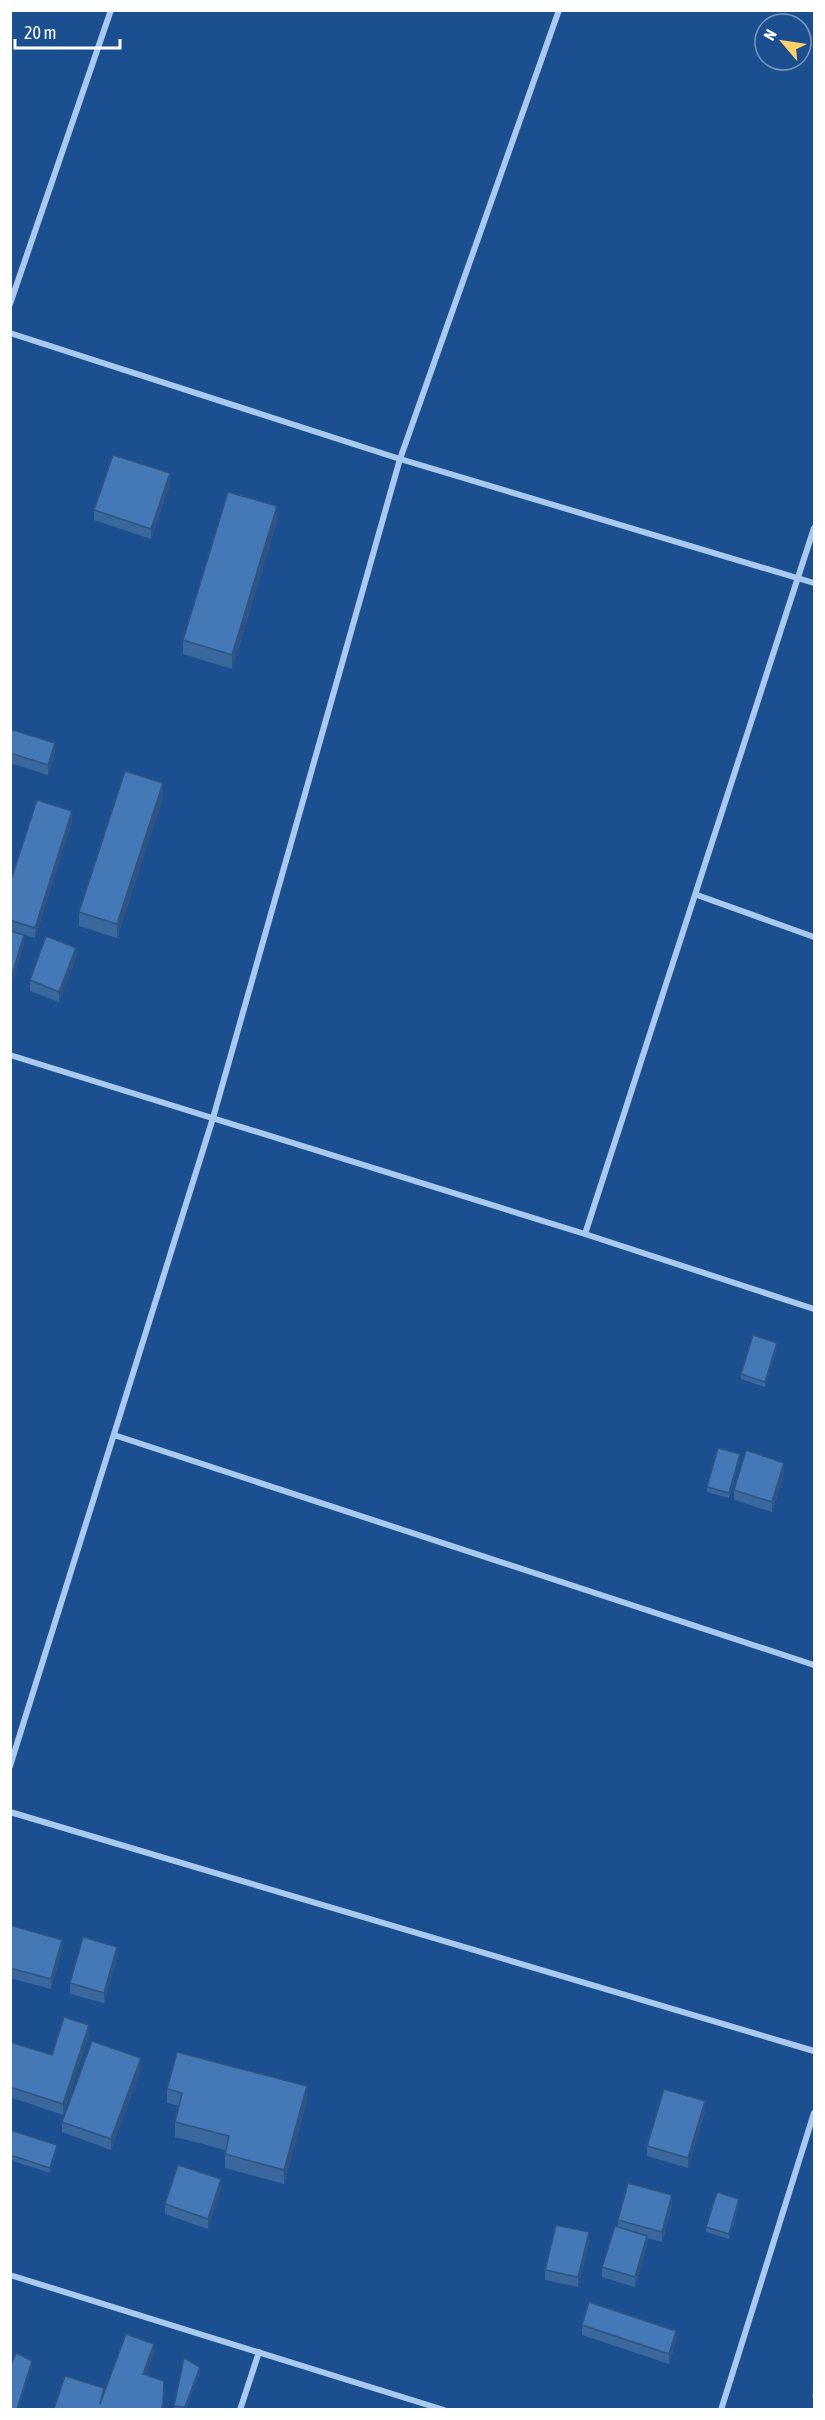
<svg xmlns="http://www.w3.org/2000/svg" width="825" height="2420" font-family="'Asap Condensed',sans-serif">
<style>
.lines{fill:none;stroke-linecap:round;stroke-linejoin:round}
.street{stroke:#a9c9ee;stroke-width:6}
.wall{fill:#3a679d}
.shaded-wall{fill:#305480}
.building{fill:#4478b7;stroke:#305480;stroke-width:1.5}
</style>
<rect width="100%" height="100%" fill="#1b4f8f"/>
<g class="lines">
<g class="street">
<polyline points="10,304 111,10"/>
<polyline points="10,333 400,459 814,583"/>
<polyline points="697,895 814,937"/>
<polyline points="10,1055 585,1234 814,1309"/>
<polyline points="585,1234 814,528"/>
<polyline points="114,1435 814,1665"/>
<polyline points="10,1766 213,1118 400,459 559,10"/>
<polyline points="10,1812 814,2051"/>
<polyline points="10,2275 444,2410"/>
<polyline points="240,2410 259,2352"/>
<polyline points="721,2410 814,2113"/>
</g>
</g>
<g class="wall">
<polygon points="170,484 151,539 94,520 94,510"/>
<polygon points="277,521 232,669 183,654 183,640"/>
<polygon points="10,729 55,753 48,775 10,763"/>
<polygon points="163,797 117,938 79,926 79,912"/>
<polygon points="72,821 35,938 10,930 10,883"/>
<polygon points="76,958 59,1002 30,991 30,980"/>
<polygon points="777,1349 765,1387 741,1379 741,1374"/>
<polygon points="740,1459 729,1498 707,1492 707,1487"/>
<polygon points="784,1473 772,1512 734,1500 734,1490"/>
<polygon points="10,1925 62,1950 51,1989 10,1978"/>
<polygon points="117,1957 104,2003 70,1994 70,1983"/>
<polygon points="89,2035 63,2115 10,2097 10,2042 52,2055"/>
<polygon points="141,2068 111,2150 62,2132 62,2122"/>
<polygon points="167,2089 307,2100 284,2184 225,2168 225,2154 226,2150 175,2137 175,2122 179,2106 167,2103"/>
<polygon points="705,2111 688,2168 647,2156 647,2146"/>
<polygon points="10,2130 57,2150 50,2173 10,2160"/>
<polygon points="221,2189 208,2229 165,2214 165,2204"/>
<polygon points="739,2204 729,2239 706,2232 706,2227"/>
<polygon points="672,2205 662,2242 647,2238 647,2246 635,2287 602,2277 602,2267 618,2227 618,2220"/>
<polygon points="589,2243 578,2287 545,2280 545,2270"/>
<polygon points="582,2325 676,2341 669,2364 582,2335"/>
<polygon points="200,2372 186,2409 174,2409 174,2406"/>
<polygon points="814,2383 814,2399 812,2398 812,2393"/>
</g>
<g class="shaded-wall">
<polygon points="170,473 170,484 151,539 151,529"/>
<polygon points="277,506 277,521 232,669 232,655"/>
<polygon points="55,743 55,753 48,775 48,765"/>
<polygon points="163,783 163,797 117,938 117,924"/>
<polygon points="72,811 72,821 35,938 35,928"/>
<polygon points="24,935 24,946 10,991 10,981"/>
<polygon points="76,948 76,958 59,1002 59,992"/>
<polygon points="777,1343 777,1349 765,1387 765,1382"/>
<polygon points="740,1454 740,1459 729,1498 729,1493"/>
<polygon points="784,1463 784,1473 772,1512 772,1502"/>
<polygon points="62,1940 62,1950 51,1989 51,1979"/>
<polygon points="117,1947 117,1957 104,2003 104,1993"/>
<polygon points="89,2025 89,2035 63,2115 63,2104"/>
<polygon points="141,2058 141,2068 111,2150 111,2139"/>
<polygon points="307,2086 307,2100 284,2184 284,2170"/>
<polygon points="705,2101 705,2111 688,2168 688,2158"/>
<polygon points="57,2145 57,2150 50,2173 50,2168"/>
<polygon points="221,2179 221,2189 208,2229 208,2219"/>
<polygon points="672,2195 672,2205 662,2242 662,2232"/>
<polygon points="739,2199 739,2204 729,2239 729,2234"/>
<polygon points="589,2232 589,2243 578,2287 578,2277"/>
<polygon points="647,2236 647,2246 635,2287 635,2277"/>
<polygon points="676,2331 676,2341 669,2364 669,2354"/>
<polygon points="154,2344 154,2354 143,2384 143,2374"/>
<polygon points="32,2361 32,2366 19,2409 17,2409"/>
<polygon points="200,2367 200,2372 186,2409 185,2409 185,2407"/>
</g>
<g class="building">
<polygon points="113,455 170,473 151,529 94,510"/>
<polygon points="228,492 277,506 232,655 183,640"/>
<polygon points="10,729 55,743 48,765 10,753"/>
<polygon points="125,771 163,783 117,924 79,912"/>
<polygon points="37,800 72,811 35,928 10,920 10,883"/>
<polygon points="10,931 24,935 10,981"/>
<polygon points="46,936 76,948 59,992 30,980"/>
<polygon points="753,1335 777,1343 765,1382 741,1374"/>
<polygon points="718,1448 740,1454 729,1493 707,1487"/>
<polygon points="746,1450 784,1463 772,1502 734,1490"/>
<polygon points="10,1925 62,1940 51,1979 10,1968"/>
<polygon points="83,1937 117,1947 104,1993 70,1983"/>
<polygon points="64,2017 89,2025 63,2104 10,2087 10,2042 52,2055"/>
<polygon points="92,2041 141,2058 111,2139 62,2122"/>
<polygon points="177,2052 307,2086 284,2170 225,2154 229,2136 175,2122 182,2093 167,2089"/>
<polygon points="664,2089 705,2101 688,2158 647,2146"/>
<polygon points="10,2130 57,2145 50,2168 10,2155"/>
<polygon points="178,2165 221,2179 208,2219 165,2204"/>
<polygon points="628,2183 672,2195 662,2232 618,2220"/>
<polygon points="717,2192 739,2199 729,2234 706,2227"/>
<polygon points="556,2225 589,2232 578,2277 545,2270"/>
<polygon points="615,2226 647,2236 635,2277 602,2267"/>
<polygon points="589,2302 676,2331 669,2354 582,2325"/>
<polygon points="126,2334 154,2344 143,2374 164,2381 163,2404 161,2409 54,2409 65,2376 104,2388 100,2404"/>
<polygon points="16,2353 32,2361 17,2409 10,2409 10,2367"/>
<polygon points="184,2358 200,2367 185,2407 174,2406"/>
<polygon points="814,2383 814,2393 812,2393"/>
</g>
<rect width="825" height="2420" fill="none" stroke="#ffffff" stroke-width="24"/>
<g transform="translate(783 42) rotate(299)"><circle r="28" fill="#1b4f8f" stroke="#7695bc" stroke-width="1.5"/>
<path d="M0-4.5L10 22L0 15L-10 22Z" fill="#ffd166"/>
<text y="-9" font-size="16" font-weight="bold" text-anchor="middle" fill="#ffffff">N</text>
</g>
<path d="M15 39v9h105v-9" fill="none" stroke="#ffffff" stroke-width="3"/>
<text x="24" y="39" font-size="18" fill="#ffffff" stroke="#1b4f8f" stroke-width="4.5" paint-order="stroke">20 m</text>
</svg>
